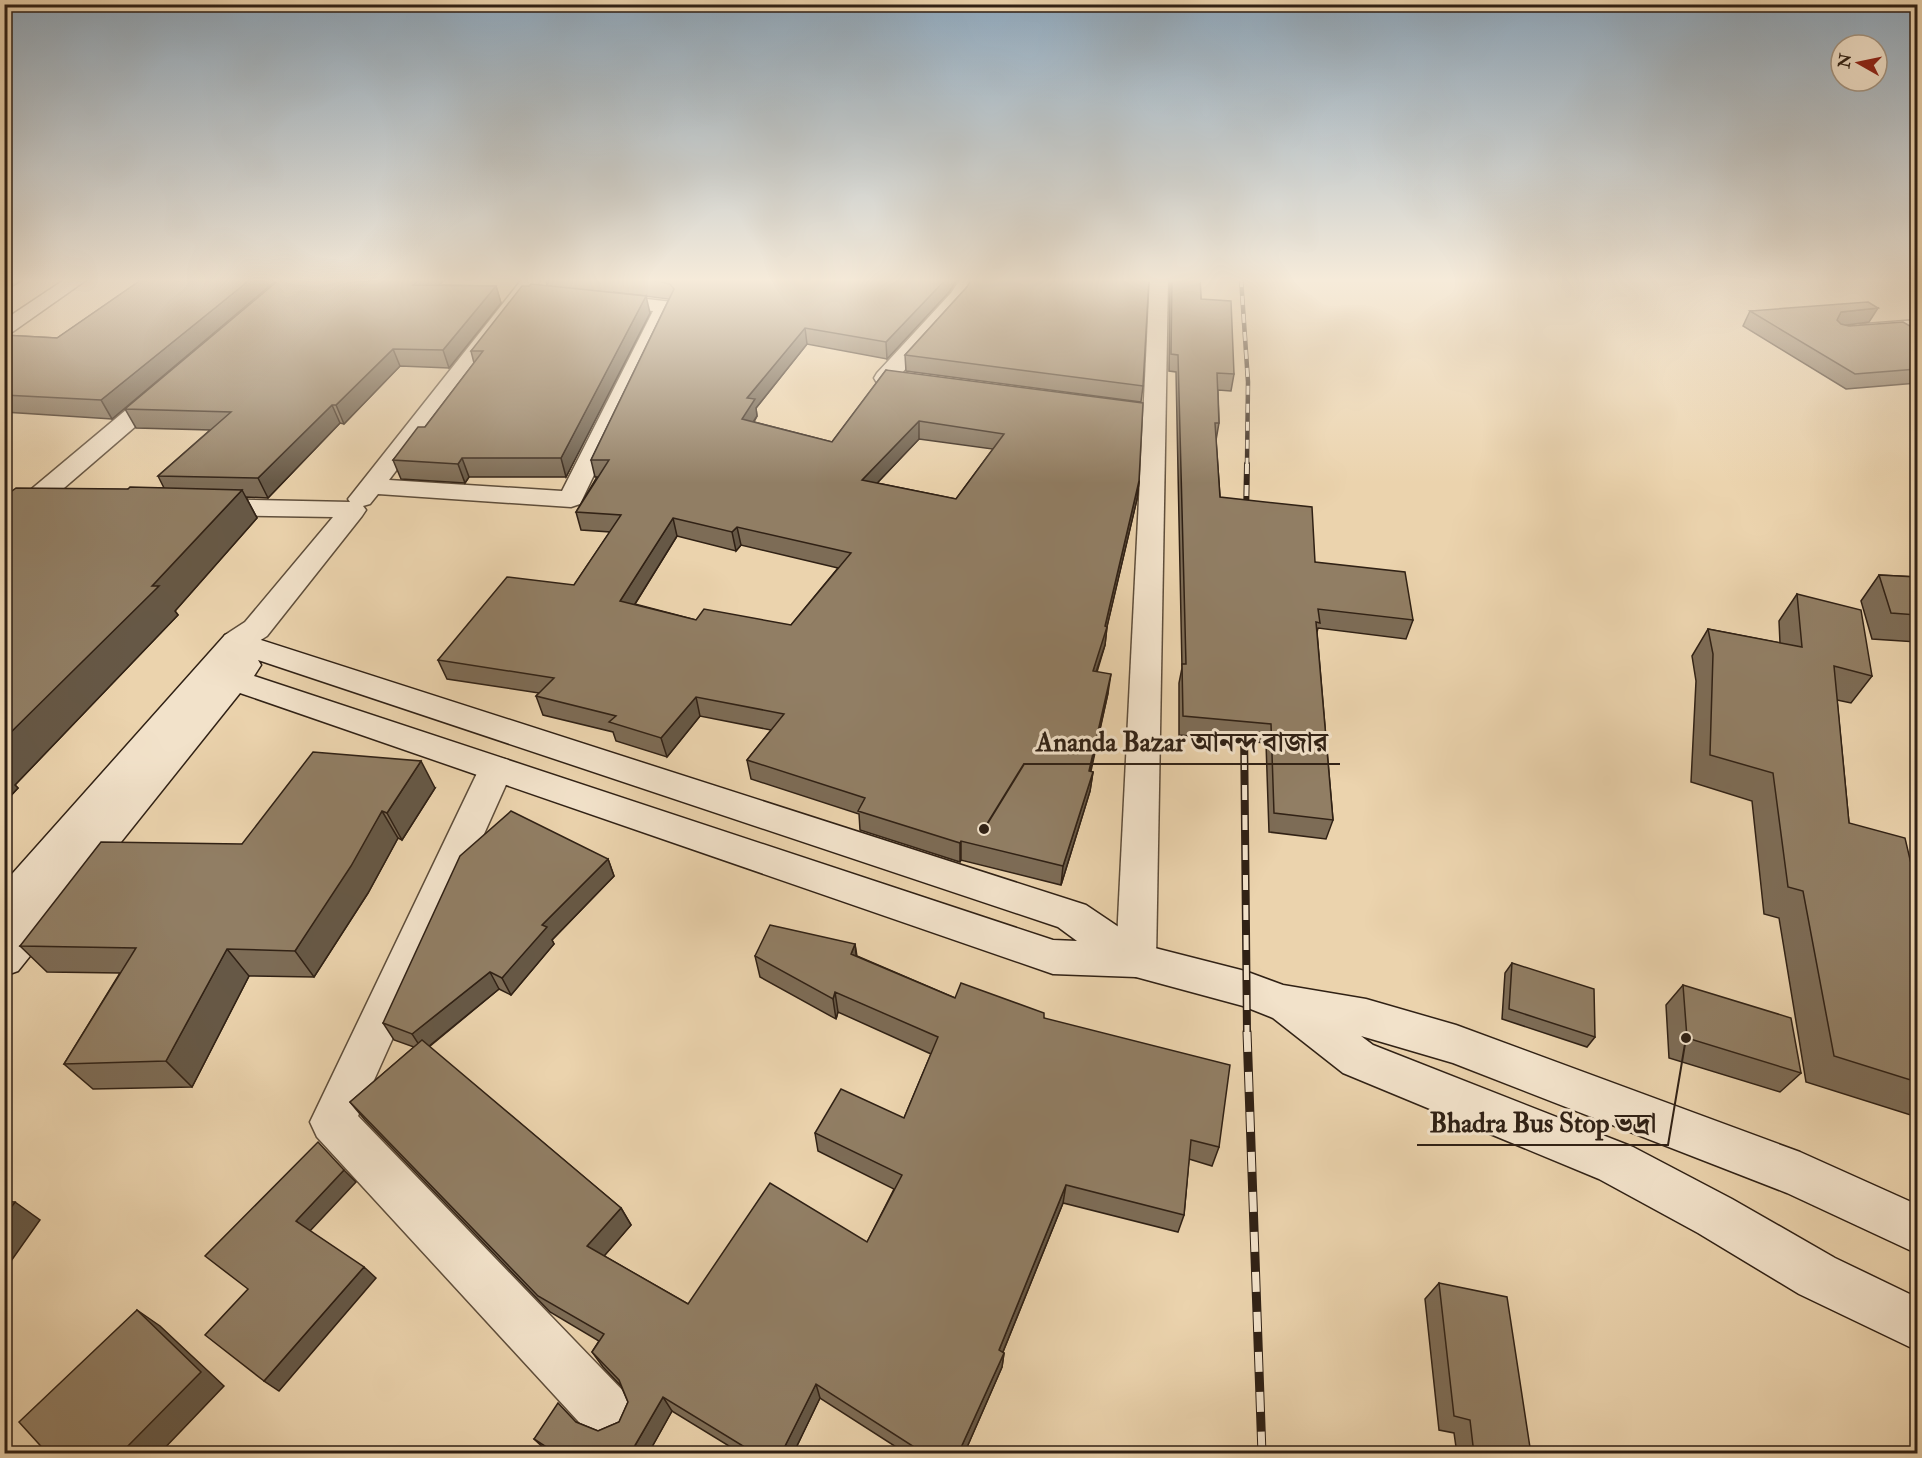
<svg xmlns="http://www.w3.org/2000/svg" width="1922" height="1458" font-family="'IM FELL Double Pica','Noto Serif Bengali',serif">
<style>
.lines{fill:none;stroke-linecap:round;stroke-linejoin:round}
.minor-casing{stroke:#5f4e3b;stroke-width:3}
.secondary-casing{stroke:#302115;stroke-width:3}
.minor{fill:#f2e2ca;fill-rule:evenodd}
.secondary{fill:#f2e2ca;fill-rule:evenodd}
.rail-far3-casing{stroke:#302115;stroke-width:4.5}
.rail-far2-casing{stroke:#302115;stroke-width:6}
.rail-far1-casing{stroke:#302115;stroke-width:8}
.rail-casing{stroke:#302115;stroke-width:9}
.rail-far3{stroke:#f2e2ca;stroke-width:3;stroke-dasharray:9;stroke-linecap:butt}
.rail-far2{stroke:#f2e2ca;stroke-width:4;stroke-dasharray:11;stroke-linecap:butt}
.rail-far1{stroke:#f2e2ca;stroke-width:5;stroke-dasharray:15;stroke-linecap:butt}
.rail{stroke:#f2e2ca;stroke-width:7;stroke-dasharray:20;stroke-linecap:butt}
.wall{fill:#7d6c56;stroke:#302115;stroke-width:1.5;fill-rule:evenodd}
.shaded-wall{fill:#665846;stroke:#302115;stroke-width:1.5}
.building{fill:#917e64;stroke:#302115;stroke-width:1.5;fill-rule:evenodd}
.leader{fill:none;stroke:#302115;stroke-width:2}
.callout-dot{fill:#302115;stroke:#f2e2ca;stroke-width:2}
.callout-label{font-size:27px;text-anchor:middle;font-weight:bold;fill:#302115;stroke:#f2e2ca;stroke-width:6;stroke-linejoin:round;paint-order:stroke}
</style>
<rect width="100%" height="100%" fill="#ebd3ad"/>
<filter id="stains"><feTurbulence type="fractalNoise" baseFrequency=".00333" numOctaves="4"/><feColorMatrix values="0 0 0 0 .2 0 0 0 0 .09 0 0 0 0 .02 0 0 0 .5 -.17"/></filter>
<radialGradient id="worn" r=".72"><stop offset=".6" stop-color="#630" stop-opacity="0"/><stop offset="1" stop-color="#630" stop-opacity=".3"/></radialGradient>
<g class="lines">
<g class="minor-casing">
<g id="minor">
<polygon points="67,278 89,278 11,333 4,335 4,320"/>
<path d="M523,278H542L389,480L562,491L653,311L605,306L598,304L595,300L598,296L605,294L672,302L675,306L580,504L571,507L378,494L370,504L363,506L366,510L362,516L267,636C252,645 243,653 225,649L221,642L225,635L245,622L333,517L207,515L198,513L194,507L198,501L207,499L350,502L348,499L352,494Z"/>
<polygon points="961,278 980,278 965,301 901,374 928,378 931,383 928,388 920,390 877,383 874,378 877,373 951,293"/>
<polygon points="1150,278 1168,278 1156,960 1150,972 1136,977 1122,972 1116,960"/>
<polygon points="1918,320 1918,332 1866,336 1859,334 1856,330 1859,326 1866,324"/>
<polygon points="165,382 173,384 176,389 173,394 13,532 4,534 4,512 157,384"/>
<polygon points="496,757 508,760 513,769 358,1116 628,1396 636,1415 628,1434 609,1442 590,1434 317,1137 310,1122 479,769 484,760"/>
</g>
</g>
<g class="secondary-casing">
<path id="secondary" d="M236,632L1086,905L1147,946L1245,971L1283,985L1366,999L1456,1025L1800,1152L1918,1205V1254L1787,1193L1453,1063L1361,1036L1373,1045L1633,1147L1732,1199L1835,1258L1918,1298V1351L1799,1294L1698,1233L1599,1179L1343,1073L1273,1018L1243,1006L1136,977L1053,974L240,693L18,971L4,976V930L9,924L4,926V883L225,635ZM258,660L1058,927L1077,941L1053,940L254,676L261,665Z"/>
</g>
<use href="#minor" class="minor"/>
<use href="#secondary" class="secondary"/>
<g class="rail-far3-casing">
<polyline id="rail-far3" points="1241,278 1248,382 1247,465"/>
</g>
<g class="rail-far2-casing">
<polyline id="rail-far2" points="1246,518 1247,464"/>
</g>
<g class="rail-far1-casing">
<polyline id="rail-far1" points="1244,725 1247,1034"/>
</g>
<g class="rail-casing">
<polyline id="rail" points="1247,1032 1262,1454"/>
</g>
<use href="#rail-far3" class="rail-far3"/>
<use href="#rail-far2" class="rail-far2"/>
<use href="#rail-far1" class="rail-far1"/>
<use href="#rail" class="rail"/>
</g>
<g class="wall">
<polygon points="144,278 112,419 4,412 4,335 57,338"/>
<path d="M545,278H958L949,292L887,359L807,344L756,408L757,416L754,422L832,442L886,370L1139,481L1137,499L1107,626L1105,645L1097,672L1108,693L1091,771L1093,772L1090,791L1061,885L961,860L960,862L860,830L859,814L751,779L747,760L771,730L700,716L667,757L616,741L613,732L543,715L536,696L539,693L447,679L438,660L574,585L610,532L581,530L576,512L597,477H595L591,460L669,299L613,292L650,313L566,477H469L465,483L401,479L393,460L425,427L474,363L471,351L547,285ZM919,439L993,449L956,499L877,483ZM677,536L736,551L741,545L838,568L791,625L696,620L635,604Z"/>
<polygon points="1170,278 1200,278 1201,299 1234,374 1231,391 1218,390 1219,423 1216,440 1220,497 1315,562 1413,620 1406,639 1318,628 1317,632 1333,820 1326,839 1269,832 1266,743 1179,735 1179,683 1182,668 1176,372 1169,371"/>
<polygon points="439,285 496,286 501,303 449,368 400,366 344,424 340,423 268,498 246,497 257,518 175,611 178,615 15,785 18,788 4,803 128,489 164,488 158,476 210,430 136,428 125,409"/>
<polygon points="967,287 1143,386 1141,402 906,371 905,355"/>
<polygon points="1750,311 1869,322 1845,325 1849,326 1917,330 1917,383 1846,389 1743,326"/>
<polygon points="1879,575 1917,577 1917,642 1872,639 1861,601"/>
<polygon points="1797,594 1872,676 1851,703 1837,700 1849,823 1917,889 1917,1117 1806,1082 1779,918 1764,914 1752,801 1691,782 1696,681 1692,656 1708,629 1780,643 1779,621"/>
<polygon points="435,788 402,840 398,838 368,893 314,977 249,976 192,1087 93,1089 64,1064 120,973 47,972 20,946 242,844"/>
<polygon points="608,859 614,876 552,940 554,944 511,995 499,989 429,1047 621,1208 631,1225 604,1256 688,1304 867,1242 894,1189 818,1151 815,1133 904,1118 931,1054 838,1012 836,1019 760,977 755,956 855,944 857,956 955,998 1044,1018 1219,1147 1212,1166 1189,1159 1184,1215 1178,1232 1063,1203 1003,1352 1004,1353 1002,1367 964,1454 907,1454 820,1398 793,1454 742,1454 672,1411 648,1454 550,1454 534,1439 576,1422 598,1431 619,1422 628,1402 621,1386 603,1367 592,1352 599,1341 550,1312 365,1120 350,1102 414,1047 394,1040 383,1023"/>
<polygon points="1512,963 1595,1037 1587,1047 1502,1019 1505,973"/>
<polygon points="1683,985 1801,1073 1780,1092 1669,1058 1666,1005"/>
<polygon points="1439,1283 1531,1454 1457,1454 1454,1433 1439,1430 1425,1299"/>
</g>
<g class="shaded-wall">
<polygon points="4,278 27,278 4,291"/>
<polygon points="252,278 279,278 112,419 101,400"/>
<polygon points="421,278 447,278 419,302 413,285"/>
<polygon points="947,278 958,278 949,292 887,359 886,342"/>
<polygon points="496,286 501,303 449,368 443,350"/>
<polygon points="646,296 650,313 566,477 561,458"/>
<polygon points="1878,308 1869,322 1832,327 1841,312"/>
<polygon points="805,328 807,344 756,408 757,416 744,436 742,419 747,398"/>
<polygon points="393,349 400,366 344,424 336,405"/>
<polygon points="332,405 340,423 268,498 258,478"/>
<polygon points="919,421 919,439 863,498 862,480"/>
<polygon points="462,458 469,477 465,483 458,464"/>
<polygon points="1139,481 1137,499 1106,631 1107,627 1105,645 1090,690 1093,671 1105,626"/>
<polygon points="242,490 257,518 175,611 178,615 15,785 18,788 4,803 4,739 152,586"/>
<polygon points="673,518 677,536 625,620 620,601"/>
<polygon points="737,527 741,545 736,551 732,532"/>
<polygon points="1111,674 1108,693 1086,790 1089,771"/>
<polygon points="696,697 700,716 667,757 661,738"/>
<polygon points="421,761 435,788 402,840 387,813"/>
<polygon points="1093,772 1090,791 1061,885 1063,866"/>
<polygon points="382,811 398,838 368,893 314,977 295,951"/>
<polygon points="961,841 961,860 960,862 960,843"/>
<polygon points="608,859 614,876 552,940 554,944 511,995 502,978 542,925"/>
<polygon points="855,944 857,964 851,954"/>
<polygon points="227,949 249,976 192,1087 166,1061"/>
<polygon points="490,972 499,989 423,1051 412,1034"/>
<polygon points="835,992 838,1012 836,1019 833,999"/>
<polygon points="344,1170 356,1182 309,1232 296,1221"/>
<polygon points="1066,1185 1063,1203 998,1364 999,1350"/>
<polygon points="15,1202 40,1220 4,1271 4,1216"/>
<polygon points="621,1208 631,1225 598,1263 587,1246"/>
<polygon points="364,1267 376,1278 279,1391 264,1381"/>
<polygon points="137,1310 160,1326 224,1386 159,1454 120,1454"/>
<polygon points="1004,1353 1002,1367 964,1454 958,1454"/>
<polygon points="816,1384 820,1398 793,1454 781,1454"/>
<polygon points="663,1397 672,1411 648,1454 630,1454"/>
</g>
<g class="building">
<polygon points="144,278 252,278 101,400 4,395 4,335 57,338"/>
<polygon points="281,278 421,278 413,285 496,286 443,350 393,349 336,405 332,405 258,478 158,476 231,412 125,409"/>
<path d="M623,278H947L886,342L805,328L747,398L755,399L742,419L832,442L886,370L1143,403L1139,481L1105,626L1107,627L1093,671L1111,674L1089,771L1093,772L1063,866L961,841L960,843L858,811L865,798L747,760L784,714L696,697L661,738L609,722L616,716L536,696L554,678L438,660L507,577L574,585L621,515L576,512L609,460H591L674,289L670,284L662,282ZM919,421L1004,434L956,499L862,480ZM673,518L732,532L737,527L851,553L791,625L704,609L696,620L620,601Z"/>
<polygon points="972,278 1149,278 1143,386 905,355 967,287"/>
<polygon points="1172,278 1200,278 1201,299 1231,301 1234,374 1217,373 1219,423 1215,423 1220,497 1312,507 1315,562 1405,572 1413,620 1318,609 1320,623 1316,622 1333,820 1274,813 1271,724 1183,716 1182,664 1186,664 1178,355 1171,354"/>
<polygon points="531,284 646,296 561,458 462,458 458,464 393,460 418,427 425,427 483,351 471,351 522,286 529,286"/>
<polygon points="1868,302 1878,308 1841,312 1837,320 1841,324 1849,326 1903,322 1917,330 1917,369 1855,374 1750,311"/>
<polygon points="130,487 242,490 152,586 159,586 4,739 4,497 16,488 128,489"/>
<polygon points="1879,575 1917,577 1917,615 1891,613"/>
<polygon points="1797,594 1861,610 1872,676 1834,666 1849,823 1905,838 1917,889 1917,1082 1834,1056 1803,891 1788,887 1773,773 1710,755 1713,654 1708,629 1802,647"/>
<polygon points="313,752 421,761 387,813 382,811 351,866 295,951 227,949 166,1061 64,1064 136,948 20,946 101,842 242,844"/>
<polygon points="511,811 608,859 542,925 547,927 502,978 490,972 412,1034 383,1023 460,856"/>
<polygon points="770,925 855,944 851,954 955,998 961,983 1044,1013 1044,1018 1230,1065 1219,1147 1191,1140 1184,1215 1066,1185 999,1350 1004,1353 958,1454 925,1454 816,1384 781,1454 756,1454 663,1397 630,1454 557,1454 534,1439 558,1403 576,1422 598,1431 619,1422 628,1402 619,1380 592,1352 604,1334 538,1296 350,1102 422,1040 621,1208 587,1246 688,1304 770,1183 867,1242 902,1175 815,1133 841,1089 904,1118 938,1037 835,992 833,999 755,956"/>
<polygon points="1512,963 1594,989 1595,1037 1509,1009"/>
<polygon points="1683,985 1791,1018 1801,1073 1687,1038"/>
<polygon points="318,1142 344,1170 296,1221 364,1267 264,1381 205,1335 248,1289 205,1256"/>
<polygon points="4,1201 15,1202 4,1216"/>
<polygon points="1439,1283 1507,1297 1531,1454 1474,1454 1470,1420 1454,1416"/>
<polygon points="137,1310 201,1372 120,1454 48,1454 19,1422"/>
</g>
<linearGradient id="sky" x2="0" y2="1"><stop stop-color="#8fa8bc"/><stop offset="0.58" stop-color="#f6ebda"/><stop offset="1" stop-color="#f6ebda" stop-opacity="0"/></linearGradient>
<rect width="1922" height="483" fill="url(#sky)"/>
<path class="leader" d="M984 829L1024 764H1340M1686 1038L1668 1145H1417"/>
<g class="callout-dot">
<circle cx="984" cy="829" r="6"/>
<circle cx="1686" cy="1038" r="6"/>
</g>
<g class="callout-label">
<text x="1182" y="751">Ananda Bazar আনন্দ বাজার</text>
<text x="1543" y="1132">Bhadra Bus Stop ভদ্রা</text>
</g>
<rect width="1922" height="1458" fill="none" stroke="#ebd3ad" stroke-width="24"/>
<rect x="6" y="6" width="1910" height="1446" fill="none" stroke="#302115" stroke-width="3"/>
<rect x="12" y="12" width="1898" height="1434" fill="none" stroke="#302115" stroke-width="1.5"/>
<g transform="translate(1859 63) rotate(279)"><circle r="28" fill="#f2e2ca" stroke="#a49582" stroke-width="1.5"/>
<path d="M0-4.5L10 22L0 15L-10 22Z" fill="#8f2418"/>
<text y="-9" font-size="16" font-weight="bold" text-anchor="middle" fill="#302115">N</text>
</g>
<rect width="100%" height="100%" filter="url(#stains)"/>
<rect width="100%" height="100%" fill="url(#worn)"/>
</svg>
